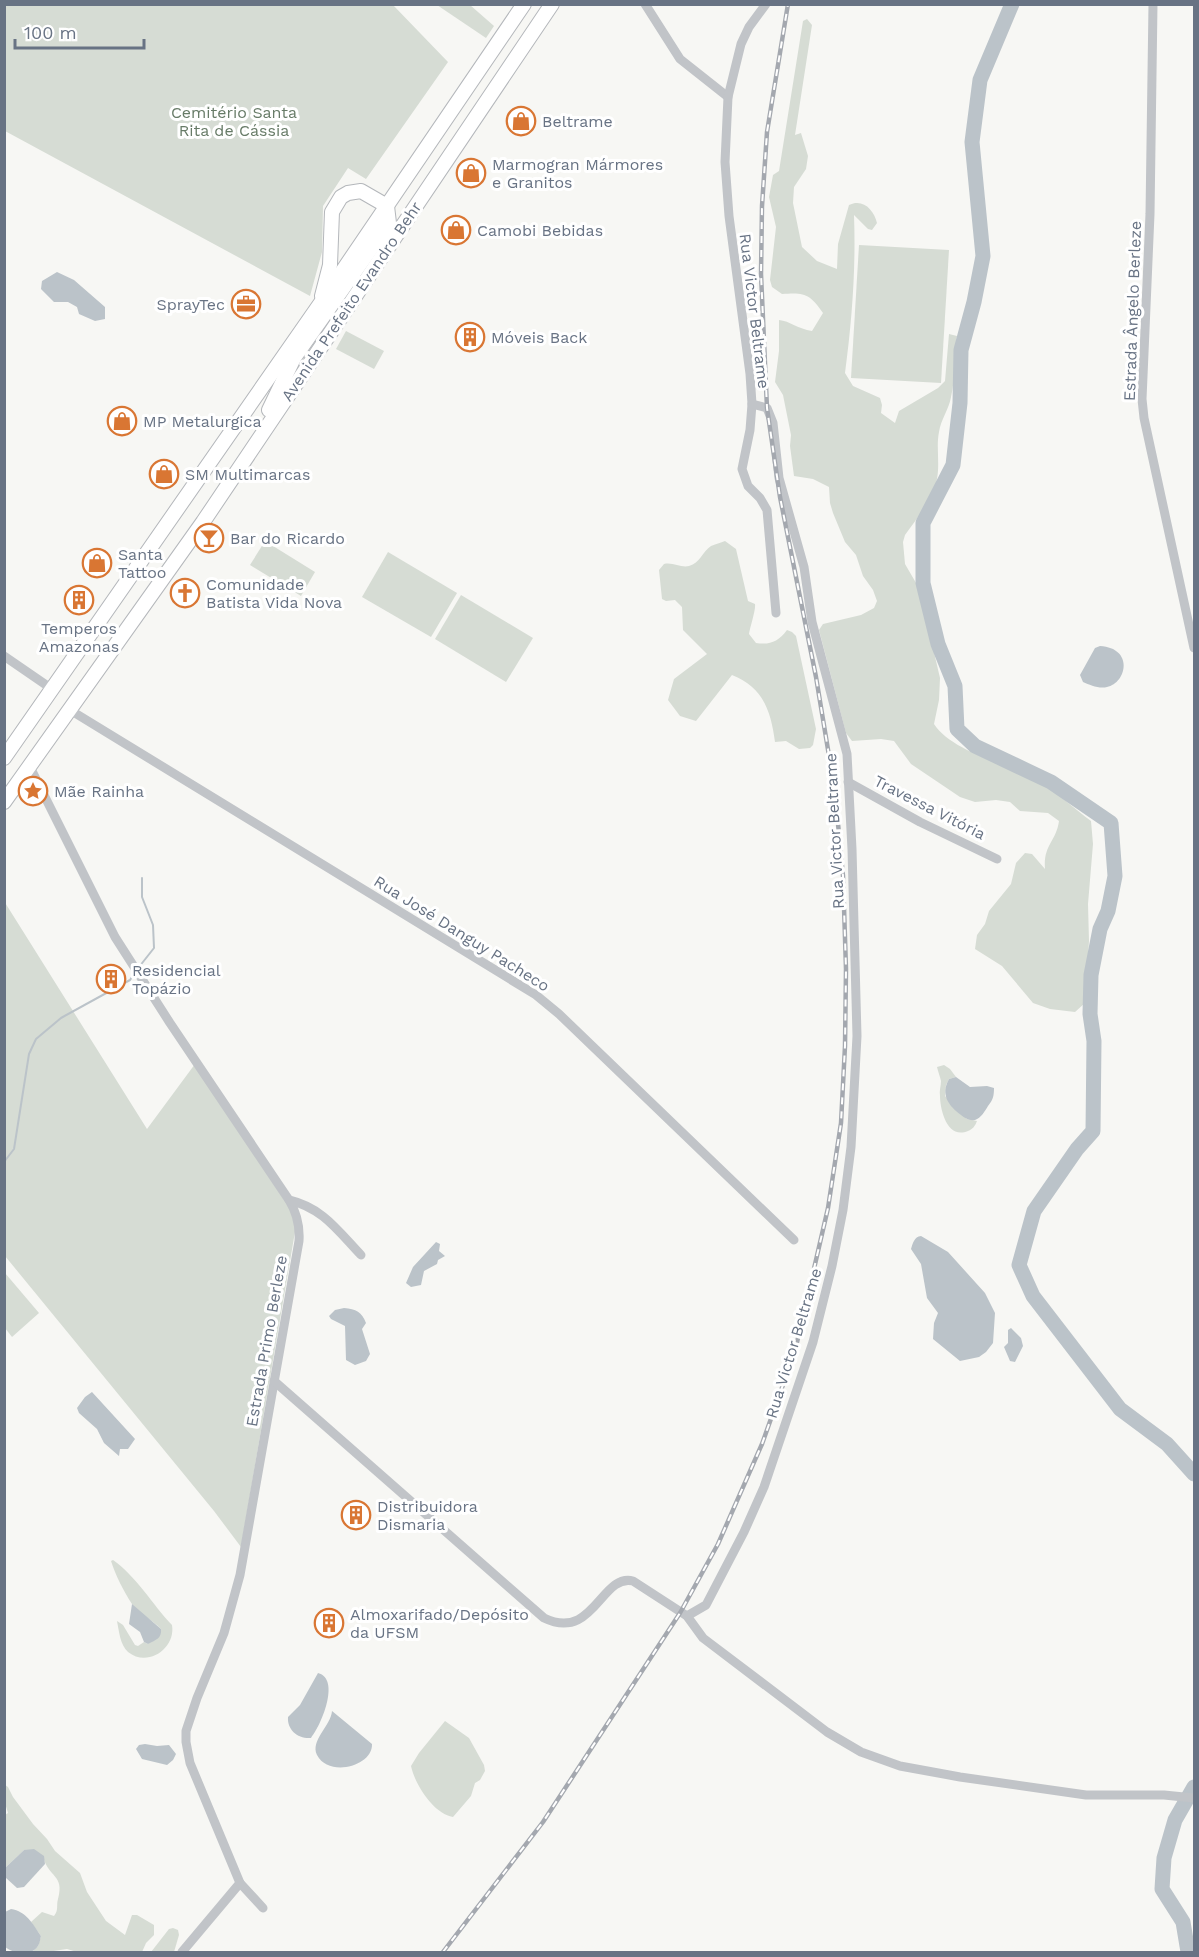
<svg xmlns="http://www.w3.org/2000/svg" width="1199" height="1957" font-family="'Work Sans',sans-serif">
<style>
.green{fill:#d6dcd4}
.water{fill:#bbc3c9}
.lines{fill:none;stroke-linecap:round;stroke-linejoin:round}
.stream{stroke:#bbc3c9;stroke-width:2}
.river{stroke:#bbc3c9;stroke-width:15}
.highway-casing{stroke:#b4b7bb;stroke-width:16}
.minor{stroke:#c1c4c8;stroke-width:9}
.highway{stroke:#fff;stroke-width:14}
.rail-casing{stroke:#a4a8af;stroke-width:4.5}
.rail{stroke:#fff;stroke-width:2;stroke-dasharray:7;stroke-linecap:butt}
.labels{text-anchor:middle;stroke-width:6;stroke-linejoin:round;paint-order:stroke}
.park-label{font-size:16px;fill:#677b67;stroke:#fff}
.poi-label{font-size:16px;fill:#687384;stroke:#fff;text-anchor:start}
.street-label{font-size:16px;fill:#687384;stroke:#fff}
</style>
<rect width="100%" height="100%" fill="#f7f7f4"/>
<g class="green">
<polygon points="4,5 393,5 448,62 366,179 348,168 323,206 322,252 310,296 5,131"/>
<polygon points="437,5 470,5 494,26 486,38"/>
<path d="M807,19L812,25L795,135L801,133L808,156L806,169L794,187L793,203L802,247L817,261L837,269L838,244L849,205C863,198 874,210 877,223L872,230L868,229L854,215C856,268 852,320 845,373L853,386L880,398L882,405L881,413L895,423L899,411L938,388L945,381L949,334L957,336C953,357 956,377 951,397C949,409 941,419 939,432C936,447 940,463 937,479C934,499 917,518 905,535L903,542L905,564L919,588L940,678L939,700L934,724C954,754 1012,764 1043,784C1060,795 1075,809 1091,821L1093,844L1088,904L1089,941L1085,1003L1075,1012L1050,1009L1033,1003L1002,966L975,949L977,935L985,924L989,911L1011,884L1016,863L1025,853L1032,854L1045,869C1043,845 1056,842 1059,821L1048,813L1020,811L1010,802L996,800L975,802L960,797L911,764L894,741L881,739L852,741L846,733L819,630L823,624L861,615L874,608L877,601L873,590L863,576L856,555L845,542L833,513L830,503L829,487L813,479L794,476L790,446L791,435L783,395L775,382L779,351V320C790,321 798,329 812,331L823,313C810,294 805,292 782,294L772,287L770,280L776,227L769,197L773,175L779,171L803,21Z"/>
<polygon points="859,245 949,250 941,383 851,378"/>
<polygon points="346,331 384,351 374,369 336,349"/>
<polygon points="265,541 315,572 301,596 250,565"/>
<path d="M725,541L736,549L748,601L755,604C756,610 750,627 749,634L756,643C770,645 778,642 787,630L792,632L796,636L816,729L813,745L810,748L799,749L786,741L775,742C771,711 763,687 732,675L696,721L680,716L668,700L674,679L707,654L683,630L682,607L675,600L666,601L662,599L659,570L664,564C673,562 681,568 689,566C700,563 702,552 711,546C715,544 721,543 725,541Z"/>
<polygon points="388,552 457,593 431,637 362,597"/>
<polygon points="461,595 533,638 506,682 435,639"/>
<polygon points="4,901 147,1129 195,1064 290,1209 296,1226 241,1547 214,1511 5,1256"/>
<path d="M944,1065L950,1069L956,1077L949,1079L946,1085L945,1096L967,1119L977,1121C975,1126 973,1129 968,1131C947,1140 940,1109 940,1096C939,1091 941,1086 941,1081C940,1076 938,1072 937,1067Z"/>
<polygon points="5,1273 39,1313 12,1337 5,1328"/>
<path d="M113,1560C137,1577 152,1604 172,1625C176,1648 148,1668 128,1652C120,1645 119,1631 117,1621L123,1625L135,1645L138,1646L144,1642L148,1644L161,1629C153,1620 139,1614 132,1604C124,1592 115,1574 111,1561Z"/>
<path d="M445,1721L469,1738L484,1765L485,1771L480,1780L475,1783L471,1796L453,1817C434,1814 415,1785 411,1766L419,1753Z"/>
<path d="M5,1785L8,1787L13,1797L33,1824L47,1839L55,1851L80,1873L87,1892L106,1921L125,1935L132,1915H137L154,1925V1935L146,1943L142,1952H77L67,1949L47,1952H32L38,1946L41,1936L31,1922L42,1912L54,1916C59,1910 56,1906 58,1899C65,1874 48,1878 43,1856L24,1850L5,1868V1815L8,1813L5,1803Z"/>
<polygon points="173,1928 178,1930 179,1935 174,1952 151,1952 169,1929"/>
</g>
<g class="water">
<polygon points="57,272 74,280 105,307 105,319 95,321 79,314 77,307 68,302 54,302 41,289 42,281"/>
<path d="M1100,646C1134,648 1127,683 1107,687C1099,689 1090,685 1083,682L1080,675L1095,648Z"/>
<path d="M956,1077L970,1087L987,1086L994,1088C994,1096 993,1100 988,1106C985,1111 981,1118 975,1120C969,1121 965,1118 961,1115C949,1106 940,1095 949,1079Z"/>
<path d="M921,1236L948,1252L985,1293L995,1313L993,1343L986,1352L979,1357L960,1361L933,1339L934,1323L938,1313L927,1298L921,1264L911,1249C913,1243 914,1237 921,1236Z"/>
<polygon points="436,1242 440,1244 439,1251 445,1256 438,1260 437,1264 424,1271 421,1285 411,1287 406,1283 413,1267"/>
<path d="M344,1308C356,1309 362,1312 366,1323L362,1329L370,1354L366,1361L355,1365L346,1360L345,1326L331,1319L329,1316L335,1310Z"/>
<polygon points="1011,1328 1021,1338 1023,1346 1015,1362 1010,1361 1004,1347 1008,1343 1008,1330"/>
<polygon points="92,1392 135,1439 128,1449 120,1449 119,1456 104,1443 97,1429 79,1413 77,1408 85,1397"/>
<path d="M132,1604L161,1629C162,1638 156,1640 148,1644L144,1642L140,1632L129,1624Z"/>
<path d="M318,1673C341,1679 321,1726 311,1738C298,1739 287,1730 288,1717L300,1705Z"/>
<path d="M332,1711L372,1744C373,1766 329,1778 317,1755C310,1740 331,1726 332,1711Z"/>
<polygon points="145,1744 157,1746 169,1745 176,1754 173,1760 167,1765 142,1759 136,1749 139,1745"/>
<polygon points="34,1849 44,1856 45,1864 24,1887 17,1888 5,1877 5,1868 24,1850"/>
<path d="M11,1909C26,1911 33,1924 41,1936C40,1939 40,1943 38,1946C31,1957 14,1954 5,1947V1912Z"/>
</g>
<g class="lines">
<g class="stream">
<polyline points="139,967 154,948 153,925 142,897 142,878"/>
<polyline points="4,1162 14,1149 29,1054 36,1039 61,1018 130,980 134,974"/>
</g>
<g class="river">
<polyline points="1012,4 980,80 972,142 983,256 974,302 961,350 960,403 953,465 923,523 923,583 938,644 955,686 957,729 975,746 1051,782 1111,823 1115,876 1108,911 1100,929 1091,975 1090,1014 1094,1041 1093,1131 1077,1149 1034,1211 1019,1265 1033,1296 1120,1409 1167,1444 1194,1474"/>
<polyline points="1188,1952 1183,1922 1162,1889 1164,1858 1175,1820 1194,1787"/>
</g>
<g class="highway-casing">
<g id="highway">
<polyline points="269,410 294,358 389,223 387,206 361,191 348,193 341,197 332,212 330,265 322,296"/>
<polyline points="4,758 320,304 524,4"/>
<polyline points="4,802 203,522 552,4"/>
</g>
</g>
<g class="minor">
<polyline points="645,4 680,59 728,97"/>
<polyline points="766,4 749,27 741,44 728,97 725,162 729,216 750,374 752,404 750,430 742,469 748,486 760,498 767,510 776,613"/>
<polyline points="1153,4 1150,214 1142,399 1144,418 1194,648"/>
<polyline points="4,656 52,689"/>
<polyline points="70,710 536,995 559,1014 794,1240"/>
<path d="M30,767L115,937L170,1023L289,1200C297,1213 300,1225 299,1241L240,1575L224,1633L197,1698L186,1731V1742L190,1763L240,1883L182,1952"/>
<polyline points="848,782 920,822 997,859"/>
<path d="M289,1200C323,1208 338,1231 361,1255"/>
<path d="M274,1381L544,1618C594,1642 601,1573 633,1581L687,1616L703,1638L827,1732L861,1752L900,1766L960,1777L1086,1795H1164L1194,1798"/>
<polyline points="687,1616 706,1605 744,1532 764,1487 813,1342 832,1266 843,1210 851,1147 857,1036 852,849 847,754 812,622 804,567 779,478 773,423 767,408 752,404"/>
<polyline points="240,1883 263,1908"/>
</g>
<use href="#highway" class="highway"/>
<g class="rail-casing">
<polyline id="rail" points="443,1952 543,1822 680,1613 718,1544 762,1444 795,1351 828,1208 841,1123 845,1046 846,969 843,876 835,792 816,677 780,497 767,408 761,274 762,206 767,132 788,4"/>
</g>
<use href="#rail" class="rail"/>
</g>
<defs>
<g id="shop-ring" transform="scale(1.5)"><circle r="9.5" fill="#fff" stroke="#d97633" stroke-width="1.5"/><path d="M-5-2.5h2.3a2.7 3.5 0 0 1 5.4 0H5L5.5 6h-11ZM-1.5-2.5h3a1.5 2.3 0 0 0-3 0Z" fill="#d97633"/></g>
<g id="office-ring" transform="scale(1.5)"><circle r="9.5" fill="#fff" stroke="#d97633" stroke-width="1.5"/><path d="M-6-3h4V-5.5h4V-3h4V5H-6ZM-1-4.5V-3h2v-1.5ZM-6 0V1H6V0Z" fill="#d97633"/></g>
<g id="building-ring" transform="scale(1.5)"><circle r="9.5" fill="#fff" stroke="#d97633" stroke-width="1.5"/><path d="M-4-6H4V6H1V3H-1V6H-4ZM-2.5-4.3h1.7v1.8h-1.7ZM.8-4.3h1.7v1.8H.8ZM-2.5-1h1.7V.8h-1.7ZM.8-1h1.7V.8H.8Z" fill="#d97633"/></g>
<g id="bar-ring" transform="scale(1.5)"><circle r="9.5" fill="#fff" stroke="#d97633" stroke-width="1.5"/><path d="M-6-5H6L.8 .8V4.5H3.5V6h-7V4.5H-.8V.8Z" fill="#d97633"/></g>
<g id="church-ring" transform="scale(1.5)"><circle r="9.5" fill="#fff" stroke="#d97633" stroke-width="1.5"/><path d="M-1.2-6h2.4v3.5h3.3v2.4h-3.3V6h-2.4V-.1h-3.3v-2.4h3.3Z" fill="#d97633"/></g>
<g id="sight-ring" transform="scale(1.5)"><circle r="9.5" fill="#fff" stroke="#d97633" stroke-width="1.5"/><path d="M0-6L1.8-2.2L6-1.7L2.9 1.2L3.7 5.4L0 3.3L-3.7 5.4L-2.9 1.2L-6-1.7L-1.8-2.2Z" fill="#d97633"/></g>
</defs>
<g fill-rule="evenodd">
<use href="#shop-ring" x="521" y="121"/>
<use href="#shop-ring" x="471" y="173"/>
<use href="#shop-ring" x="456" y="230"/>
<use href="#office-ring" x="246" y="304"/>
<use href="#building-ring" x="470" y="337"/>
<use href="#shop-ring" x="122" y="421"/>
<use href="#shop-ring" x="164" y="474"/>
<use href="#bar-ring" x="209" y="538"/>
<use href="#shop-ring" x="97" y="563"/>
<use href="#church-ring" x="185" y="593"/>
<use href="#building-ring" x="79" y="600"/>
<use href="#sight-ring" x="33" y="791"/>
<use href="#building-ring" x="111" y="979"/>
<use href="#building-ring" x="356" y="1515"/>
<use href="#building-ring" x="329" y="1623"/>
</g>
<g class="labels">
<g class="park-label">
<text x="234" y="118">Cemitério Santa<tspan x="234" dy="18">Rita de Cássia</tspan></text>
</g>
<g class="poi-label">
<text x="542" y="127">Beltrame</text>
<text x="492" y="170">Marmogran Mármores<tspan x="492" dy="18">e Granitos</tspan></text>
<text x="477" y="236">Camobi Bebidas</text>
<text x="225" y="310" text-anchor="end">SprayTec</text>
<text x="491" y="343">Móveis Back</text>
<text x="143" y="427">MP Metalurgica</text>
<text x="185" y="480">SM Multimarcas</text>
<text x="230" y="544">Bar do Ricardo</text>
<text x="118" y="560">Santa<tspan x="118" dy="18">Tattoo</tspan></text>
<text x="206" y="590">Comunidade<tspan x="206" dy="18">Batista Vida Nova</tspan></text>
<text x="79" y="634" text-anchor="middle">Temperos<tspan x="79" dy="18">Amazonas</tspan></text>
<text x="54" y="797">Mãe Rainha</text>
<text x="132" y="976">Residencial<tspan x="132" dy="18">Topázio</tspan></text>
<text x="377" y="1512">Distribuidora<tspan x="377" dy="18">Dismaria</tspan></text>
<text x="350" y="1620">Almoxarifado/Depósito<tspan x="350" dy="18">da UFSM</tspan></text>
</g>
<g class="street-label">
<text transform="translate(351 301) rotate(-56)" y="6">Avenida Prefeito Evandro Behr</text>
<text transform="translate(755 311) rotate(83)" y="6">Rua Victor Beltrame</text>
<text transform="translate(1132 311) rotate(-88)" y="6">Estrada Ângelo Berleze</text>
<text transform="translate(930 807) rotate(27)" y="6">Travessa Vitória</text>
<text transform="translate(834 831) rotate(-93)" y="6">Rua Victor Beltrame</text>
<text transform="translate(462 933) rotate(32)" y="6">Rua José Danguy Pacheco</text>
<text transform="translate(266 1341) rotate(-80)" y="6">Estrada Primo Berleze</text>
<text transform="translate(793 1343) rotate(-73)" y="6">Rua Victor Beltrame</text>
</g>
</g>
<rect width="1199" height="1957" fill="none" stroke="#687384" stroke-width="12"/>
<path d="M15 39v9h129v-9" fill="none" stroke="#687384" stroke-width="3"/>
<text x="24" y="39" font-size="18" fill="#687384" stroke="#ffffff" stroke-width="4.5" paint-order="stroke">100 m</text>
</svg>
